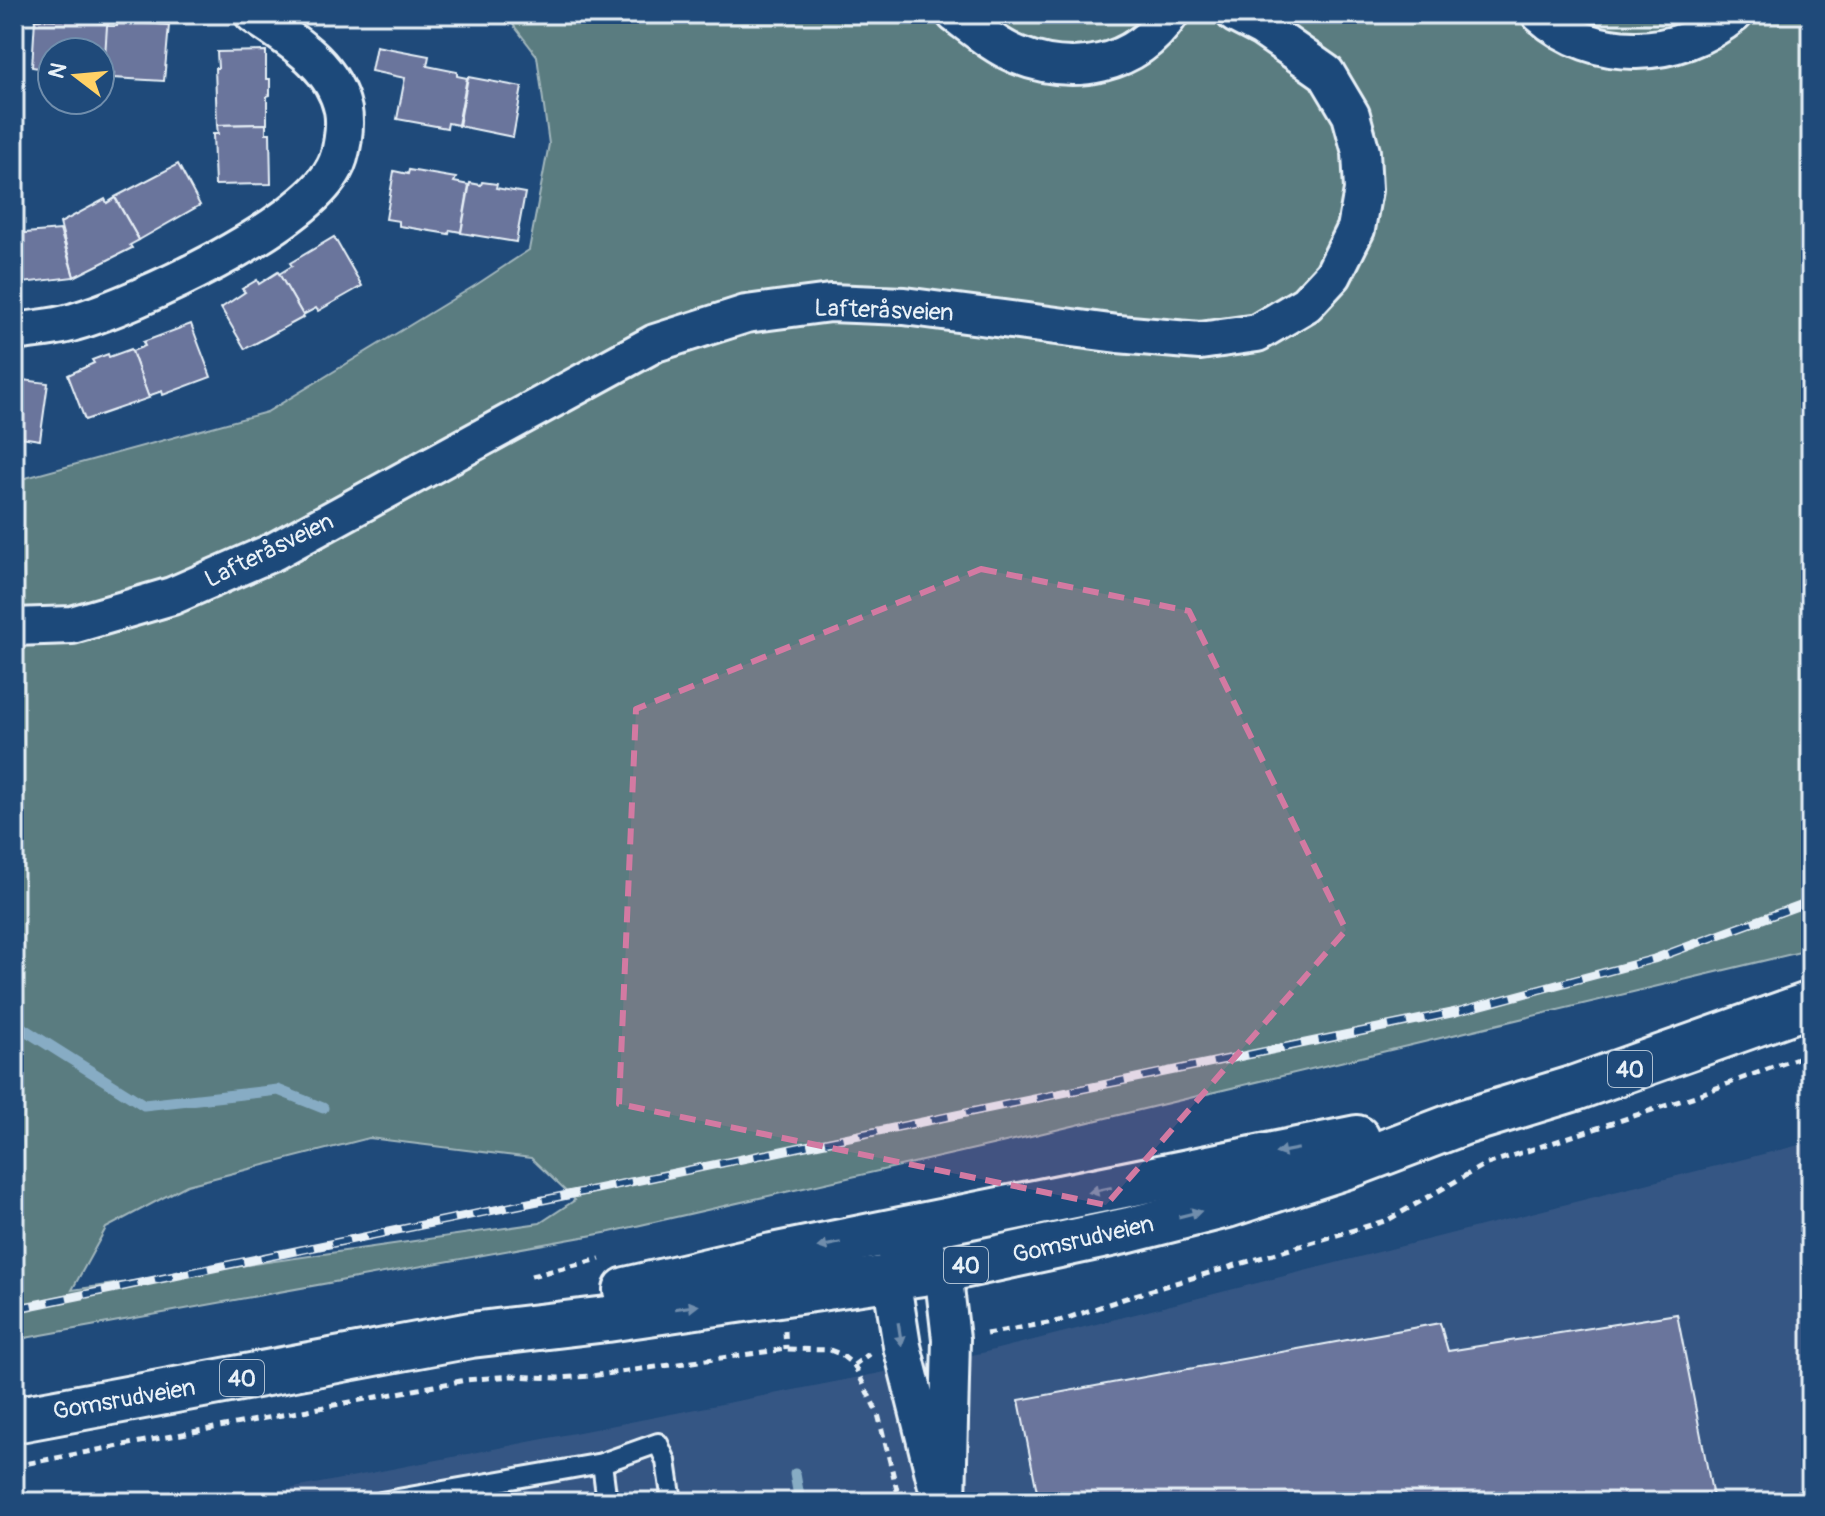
<svg xmlns="http://www.w3.org/2000/svg" width="1825" height="1516" font-family="Pangolin,sans-serif">
<style>
.built{fill:#365784}
.green{fill:#5a7b80;stroke:#a1b6bc;stroke-width:2;fill-rule:evenodd}
.lines{fill:none;stroke-linecap:round;stroke-linejoin:round}
.stream{stroke:#87acc4;stroke-width:11}
.building{fill:#6b749c;stroke:#e8f1f8;stroke-width:2}
.service-casing{stroke:#e8f1f8;stroke-width:24}
.minor-casing{stroke:#e8f1f8;stroke-width:42}
.primary-casing{stroke:#e8f1f8;stroke-width:50}
.path{stroke:#e8f1f8;stroke-width:5;stroke-dasharray:8 6;stroke-linecap:butt}
.service{stroke:#1f4a7a;stroke-width:18}
.minor{stroke:#1f4a7a;stroke-width:36}
.primary{stroke:#1f4a7a;stroke-width:44}
.rail-casing{stroke:#e8f1f8;stroke-width:9}
.rail{stroke:#1f4a7a;stroke-width:6;stroke-dasharray:18;stroke-linecap:butt}
.oneway{fill:#6f8dac}
.marked{fill:#d37aa2;fill-opacity:0.2;stroke:#d37aa2;stroke-width:6;stroke-dasharray:16 10;stroke-linejoin:round}
.labels{text-anchor:middle;stroke-width:6;stroke-linejoin:round;paint-order:stroke}
.shield{fill:#1f4a7a;stroke:#acbfd2;stroke-width:2}
.shield-label{font-size:22px;font-weight:bold;fill:#e8f1f8}
.street-label{font-size:24px;fill:#e8f1f8;stroke:#1f4a7a}
</style>
<rect width="100%" height="100%" fill="#1f4a7a"/>
<filter id="ink" filterUnits="userSpaceOnUse"><feTurbulence type="fractalNoise" baseFrequency=".0125" numOctaves="2"/><feDisplacementMap in="SourceGraphic" scale="16" xChannelSelector="R" yChannelSelector="G"/><feConvolveMatrix kernelMatrix="1 2 1 2 8 2 1 2 1" color-interpolation-filters="sRGB"/></filter>
<g filter="url(#ink)">
<polygon class="built" points="1811,1142 1811,1502 223,1502 982,1353"/>
<path class="green" d="M505,14H1811V945L1800,952L1014,1140L610,1232L14,1340V476L22,479L267,412L476,285L529,250L549,144L537,56ZM369,1138L531,1158L575,1200L540,1223L72,1290L106,1228L187,1185Z"/>
<g class="lines">
<g class="stream">
<polyline points="14,1023 144,1105 278,1090 323,1108"/>
<polyline points="795,1474 800,1502"/>
</g>
</g>
<g class="building">
<polygon points="64,17 108,24 104,74 100,73 100,52 52,52 52,70 32,67 35,19 63,20"/>
<polygon points="117,21 169,25 164,81 113,78 114,73 104,72 107,26 117,26"/>
<polygon points="376,46 429,56 427,66 457,72 457,76 467,78 458,125 448,123 447,128 397,119 405,78 371,71"/>
<polygon points="266,51 266,79 270,79 270,95 267,96 267,124 217,125 215,68 218,68 217,52"/>
<polygon points="468,77 522,87 513,137 459,126"/>
<polygon points="266,124 266,133 270,133 271,184 215,185 213,134 218,134 217,125"/>
<polygon points="178,164 200,205 139,240 115,197"/>
<polygon points="409,170 456,178 454,182 469,185 461,232 450,230 449,234 399,226 399,221 386,219 394,171 408,174"/>
<polygon points="482,182 497,184 496,188 525,193 516,242 461,233 470,183 481,185"/>
<polygon points="115,198 139,240 130,245 132,248 74,277 60,223 105,199 107,203"/>
<polygon points="60,230 74,277 14,284 14,234"/>
<polygon points="334,237 362,286 318,311 316,308 303,315 279,274 292,266 290,263"/>
<polygon points="278,272 304,317 245,349 221,308 245,292 242,289 257,280 259,284"/>
<polygon points="191,324 211,377 163,395 162,391 148,396 132,351 145,346 143,342"/>
<polygon points="131,349 149,398 85,420 68,375 94,363 92,360 108,354 109,357"/>
<polygon points="14,379 48,383 40,440 14,436"/>
<polygon points="1677,1314 1714,1502 1039,1502 1019,1400 1440,1323 1448,1351"/>
</g>
<g class="lines">
<g class="service-casing">
<g id="service">
<polyline points="602,1463 607,1502"/>
<polyline points="381,1502 602,1463 658,1443 666,1461 672,1502"/>
</g>
</g>
<g class="minor-casing">
<g id="minor">
<path d="M955,14C974,28 995,46 1017,55C1073,77 1135,67 1170,14"/>
<path d="M1540,14C1596,64 1677,60 1734,14"/>
<path d="M14,332C34,329 55,328 74,322C137,304 303,227 334,169C342,155 346,126 343,110C333,63 288,39 253,14"/>
<polyline points="14,627 72,625 172,596 273,552 655,343 746,314 830,303 904,306 1118,334 1200,341 1257,333 1306,304 1333,275 1356,229 1363,190 1361,152 1351,115 1326,73 1262,28 1235,14"/>
<polyline points="941,1502 902,1346 891,1277 906,1231 943,1270 951,1339 947,1502"/>
</g>
</g>
<g class="primary-casing">
<g id="primary">
<polyline points="626,1290 772,1256 1357,1138"/>
<polyline points="14,1420 471,1335 607,1319 943,1270 1129,1230 1227,1205 1356,1163 1464,1122 1575,1088 1811,1004"/>
</g>
</g>
<g class="path">
<polyline points="531,1276 600,1259"/>
<polyline points="785,1331 786,1349"/>
<polyline points="986,1334 1059,1321 1135,1295 1388,1220 1484,1165 1695,1096 1811,1053"/>
<polyline points="854,1365 878,1414 900,1502"/>
<polyline points="14,1466 466,1380 511,1376 558,1378 591,1376 786,1349 830,1350 840,1354 854,1365 869,1354"/>
</g>
<use href="#service" class="service"/>
<use href="#minor" class="minor"/>
<use href="#primary" class="primary"/>
<g class="rail-casing">
<polyline id="rail" points="14,1309 1456,1012 1654,959 1811,901"/>
</g>
<use href="#rail" class="rail"/>
</g>
<defs><path id="oneway-solid" d="M-6-.8H1V-3.2L6.5 0L1 3.2V.8H-6Z" transform="scale(2)"/></defs>
<g class="oneway">
<use href="#oneway-solid" transform="translate(1287 1151) rotate(169)"/>
<use href="#oneway-solid" transform="translate(1100 1190) rotate(168)"/>
<use href="#oneway-solid" transform="translate(1190 1214) rotate(-14)"/>
<use href="#oneway-solid" transform="translate(829 1245) rotate(169)"/>
<use href="#oneway-solid" transform="translate(687 1307) rotate(-8)"/>
<use href="#oneway-solid" transform="translate(900 1334) rotate(81)"/>
</g>
</g>
<path class="marked" d="M981,569L1189,611L1346,930L1106,1205L619,1104L636,709Z"/>
<g class="labels">
<g class="shield">
<rect x="1608" y="1051" width="44" height="36" rx="6"/>
<rect x="944" y="1247" width="44" height="36" rx="6"/>
<rect x="220" y="1360" width="44" height="36" rx="6"/>
</g>
<g class="shield-label">
<text x="1630" y="1077">40</text>
<text x="966" y="1273">40</text>
<text x="242" y="1386">40</text>
</g>
<g class="street-label">
<text transform="translate(884 310) rotate(2)" y="8">Lafteråsveien</text>
<text transform="translate(269 550) rotate(-26)" y="8">Lafteråsveien</text>
<text transform="translate(1083 1239) rotate(-13)" y="8">Gomsrudveien</text>
<text transform="translate(124 1399) rotate(-10)" y="8">Gomsrudveien</text>
</g>
</g>
<rect width="1825" height="1516" fill="none" stroke="#1f4a7a" stroke-width="48"/>
<rect x="24" y="24" width="1777" height="1468" fill="none" stroke="#e8f1f8" stroke-width="3" filter="url(#ink)"/>
<g transform="translate(76 76) rotate(286)"><circle r="38" fill="#1f4a7a" stroke="#6f8dac" stroke-width="2"/>
<path d="M0-6L14 30L0 20L-14 30Z" fill="#ffd166"/>
<text y="-12" font-size="22" font-weight="bold" text-anchor="middle" fill="#e8f1f8">N</text>
</g>
</svg>
